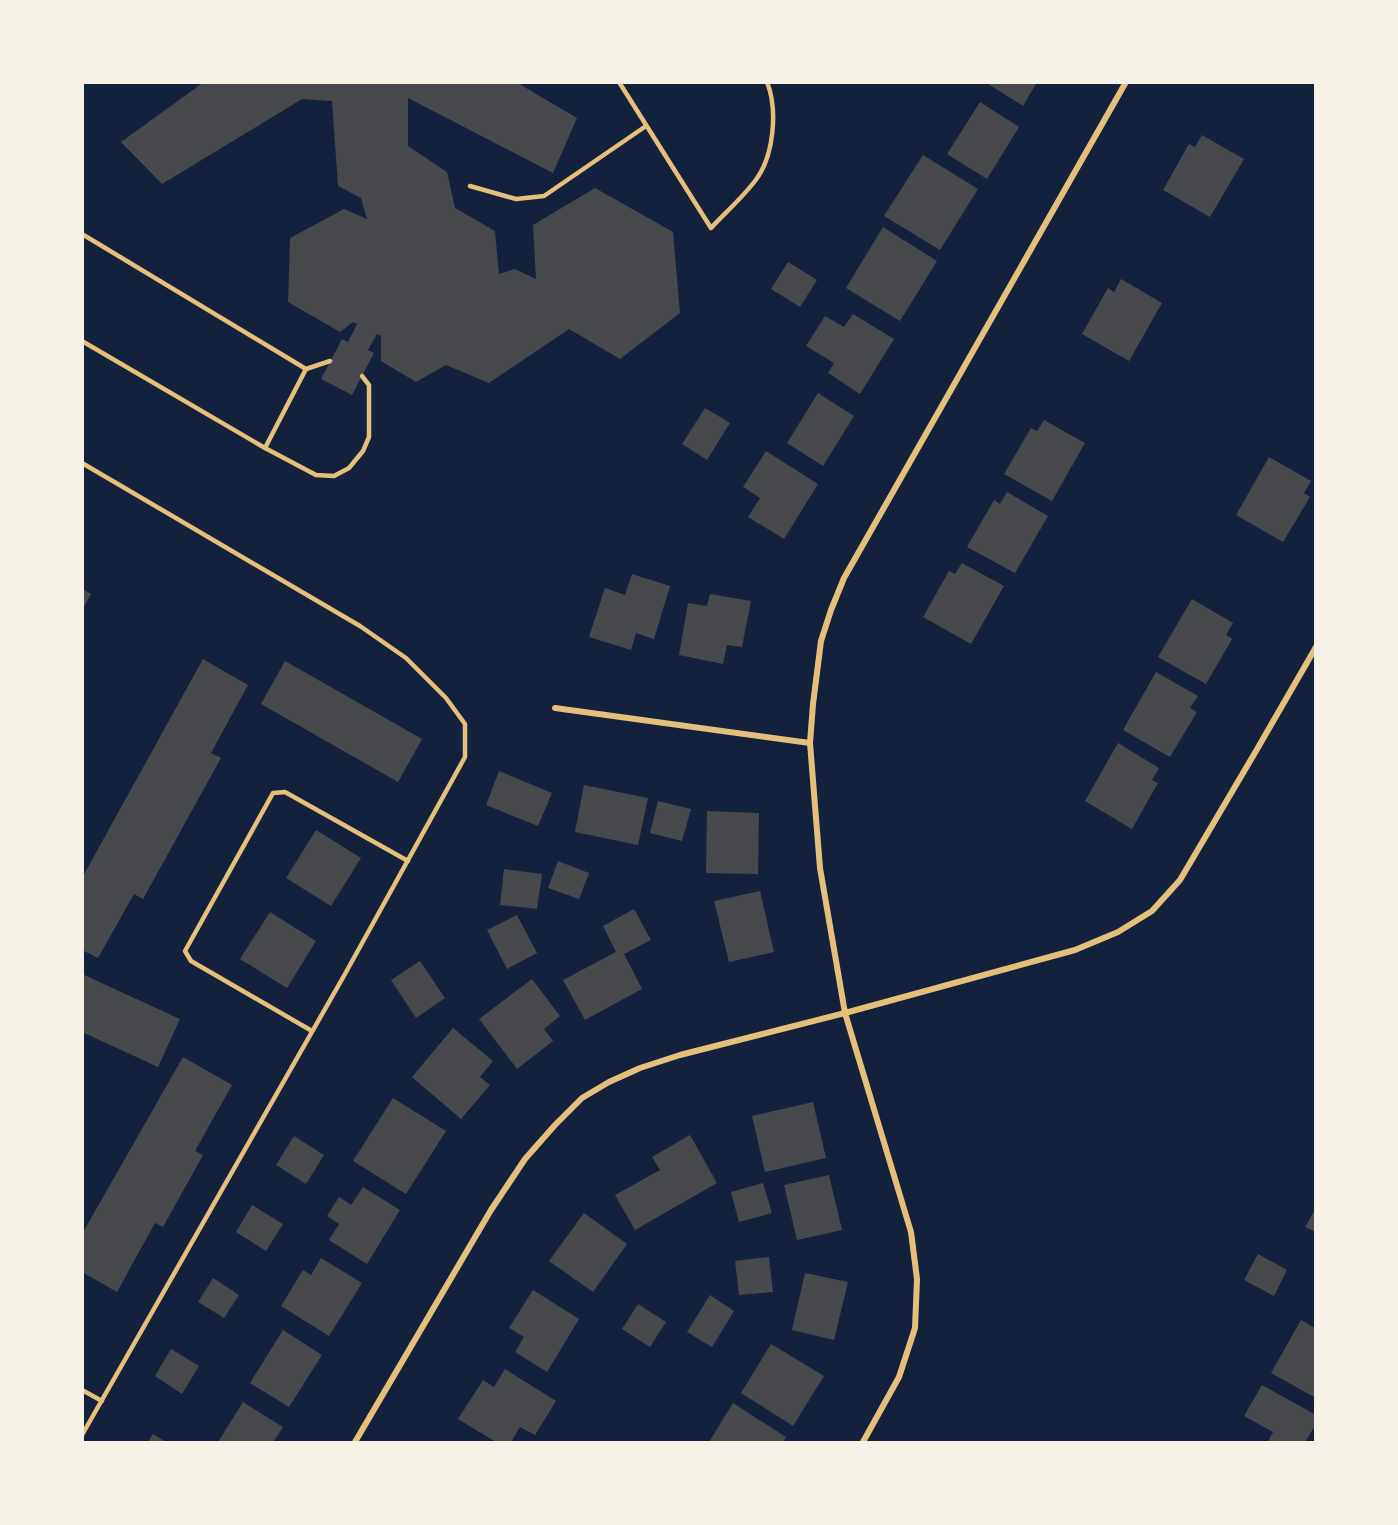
<svg xmlns="http://www.w3.org/2000/svg" width="1398" height="1525" font-family="Ubuntu,sans-serif">
<style>
.building{fill:#48494c}
.lines{fill:none;stroke-linecap:round;stroke-linejoin:round}
.service{stroke:#e5c07b;stroke-width:4.5}
.minor{stroke:#e5c07b;stroke-width:6}
</style>
<rect width="100%" height="100%" fill="#14213d"/>
<g class="building">
<polygon points="204,82 516,82 577,118 553,173 408,98 408,146 447,172 455,208 495,231 499,274 515,269 536,279 533,225 595,188 673,232 680,313 620,359 569,329 489,383 446,365 416,382 381,361 381,336 377,334 368,350 374,353 352,395 321,379 342,339 348,342 357,324 353,322 340,332 288,302 290,238 344,209 367,219 361,198 338,186 332,101 302,99 162,184 121,142"/>
<polygon points="985,82 1037,82 1023,106"/>
<polygon points="980,102 1019,127 987,179 947,154"/>
<polygon points="1202,135 1244,159 1210,217 1163,190 1189,144 1195,147"/>
<polygon points="923,155 978,189 940,250 884,216"/>
<polygon points="883,227 937,261 900,321 846,288"/>
<polygon points="788,262 817,280 800,307 771,289"/>
<polygon points="1121,279 1162,303 1129,361 1082,334 1108,288 1114,292"/>
<polygon points="853,314 894,339 860,394 828,373 834,363 806,346 825,316 844,327"/>
<polygon points="818,393 854,416 823,466 787,443"/>
<polygon points="705,408 730,423 707,460 682,444"/>
<polygon points="1044,420 1085,443 1052,501 1004,474 1031,428 1037,431"/>
<polygon points="766,451 818,484 784,539 748,517 760,498 743,487"/>
<polygon points="1269,457 1311,481 1304,493 1310,497 1283,542 1236,515"/>
<polygon points="1007,492 1048,516 1015,573 967,547 994,500 1000,504"/>
<polygon points="962,563 1004,586 971,644 923,617 949,571 955,574"/>
<polygon points="632,574 670,586 654,639 636,633 631,650 589,637 605,588 625,595"/>
<polygon points="82,589 91,594 82,610"/>
<polygon points="710,594 751,601 742,647 727,645 723,664 679,655 688,603 707,606"/>
<polygon points="1192,599 1233,623 1226,635 1232,639 1206,684 1158,657"/>
<polygon points="203,659 248,685 211,753 221,758 143,899 134,894 98,958 82,950 82,878"/>
<polygon points="285,661 422,739 398,782 261,704"/>
<polygon points="1156,672 1198,696 1190,708 1197,712 1170,757 1123,730"/>
<polygon points="1118,743 1159,768 1152,780 1158,783 1132,829 1085,801"/>
<polygon points="499,771 552,793 538,826 486,805"/>
<polygon points="584,785 648,798 638,845 575,832"/>
<polygon points="658,801 691,809 682,841 650,833"/>
<polygon points="707,811 759,813 758,874 706,873"/>
<polygon points="316,830 361,858 331,906 286,878"/>
<polygon points="558,861 589,873 579,899 548,888"/>
<polygon points="504,869 542,874 537,909 500,905"/>
<polygon points="760,891 774,952 729,962 714,901"/>
<polygon points="634,909 651,940 624,954 642,989 585,1020 563,980 616,952 603,926"/>
<polygon points="270,912 316,941 287,988 240,959"/>
<polygon points="517,915 537,953 507,969 487,930"/>
<polygon points="420,961 445,998 416,1018 391,980"/>
<polygon points="82,974 180,1019 158,1067 82,1032"/>
<polygon points="532,979 560,1016 544,1029 553,1041 517,1069 479,1019"/>
<polygon points="453,1028 493,1061 480,1077 490,1085 461,1119 412,1077"/>
<polygon points="183,1057 232,1085 195,1151 203,1155 163,1227 155,1223 117,1292 82,1272 82,1234"/>
<polygon points="393,1098 446,1131 406,1194 353,1161"/>
<polygon points="813,1102 826,1158 765,1172 752,1116"/>
<polygon points="690,1135 717,1183 635,1230 615,1195 660,1170 652,1157"/>
<polygon points="294,1136 324,1155 306,1184 276,1165"/>
<polygon points="829,1175 842,1230 797,1240 784,1185"/>
<polygon points="763,1183 772,1213 739,1222 731,1192"/>
<polygon points="363,1187 400,1210 367,1264 329,1240 339,1224 327,1216 339,1197 351,1205"/>
<polygon points="252,1205 283,1224 266,1251 236,1232"/>
<polygon points="1316,1208 1316,1232 1305,1227"/>
<polygon points="584,1213 627,1244 593,1292 549,1261"/>
<polygon points="1258,1254 1287,1270 1274,1296 1244,1280"/>
<polygon points="769,1257 773,1292 739,1295 735,1261"/>
<polygon points="321,1258 362,1283 329,1336 281,1306 303,1270 311,1275"/>
<polygon points="805,1273 848,1282 834,1340 792,1330"/>
<polygon points="213,1278 239,1295 224,1318 198,1302"/>
<polygon points="533,1290 579,1319 547,1372 515,1352 524,1337 509,1328"/>
<polygon points="710,1295 734,1311 712,1347 687,1332"/>
<polygon points="638,1304 666,1322 650,1347 622,1329"/>
<polygon points="1301,1320 1316,1329 1316,1398 1271,1373"/>
<polygon points="283,1330 322,1355 289,1407 250,1383"/>
<polygon points="771,1344 824,1376 793,1426 741,1393"/>
<polygon points="171,1349 199,1366 182,1394 155,1376"/>
<polygon points="505,1369 556,1401 535,1435 520,1427 511,1442 496,1442 458,1419 483,1380 494,1387"/>
<polygon points="1262,1385 1316,1415 1316,1424 1305,1442 1268,1442 1273,1432 1244,1416"/>
<polygon points="243,1402 283,1427 273,1442 218,1442"/>
<polygon points="733,1403 786,1437 783,1442 709,1442"/>
<polygon points="153,1434 166,1442 148,1442"/>
</g>
<g class="lines">
<g class="service">
<path d="M619,82L711,228C725,213 742,198 755,181C774,157 778,110 767,82"/>
<polyline points="470,186 516,199 544,196 646,126"/>
<polyline points="82,234 306,369 265,448 82,341"/>
<polyline points="306,369 330,361"/>
<polyline points="265,448 316,475 334,476 349,468 363,451 369,437 369,385 362,376"/>
<polyline points="82,463 360,626 406,658 446,698 465,724 465,757 345,974 82,1435"/>
<polyline points="312,1031 191,961 185,951 273,793 285,792 408,861"/>
<polyline points="82,1390 102,1401"/>
</g>
<g class="minor">
<polyline points="555,708 810,743"/>
<polyline points="355,1442 491,1210 525,1159 555,1125 582,1098 609,1082 640,1068 680,1055 845,1013 1075,950 1118,932 1152,911 1180,880 1256,751 1316,647"/>
<polyline points="863,1442 899,1377 915,1328 917,1279 911,1232 845,1013 820,868 810,743 813,704 821,641 831,610 844,578 1126,82"/>
</g>
</g>
<rect width="1398" height="1525" fill="none" stroke="#f6f1e7" stroke-width="168"/>
</svg>
